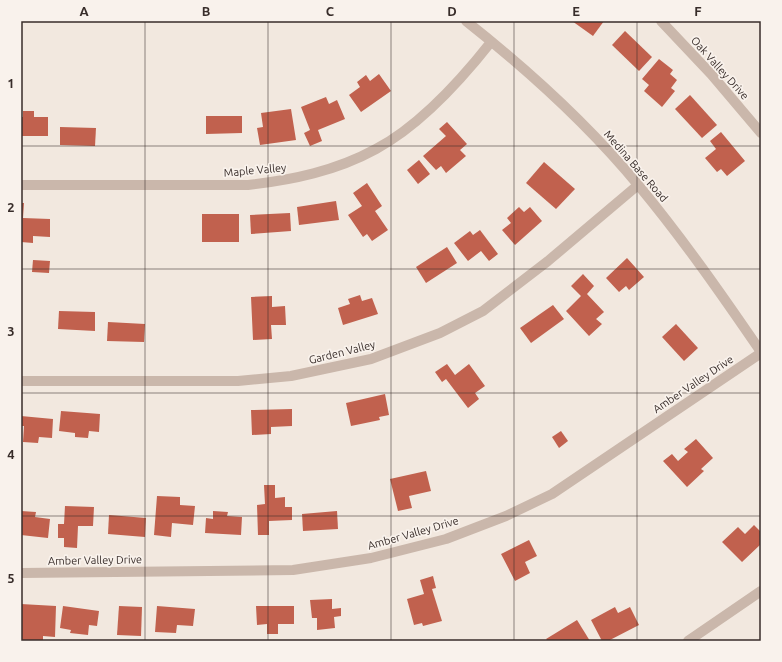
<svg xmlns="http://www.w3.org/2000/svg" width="782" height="662" font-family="Ubuntu,sans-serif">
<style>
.building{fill:#c1614e}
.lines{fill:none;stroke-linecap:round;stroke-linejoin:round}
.minor{stroke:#cab7ab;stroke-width:10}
.tertiary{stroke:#cab7ab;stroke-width:10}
.grid{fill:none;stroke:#382d2a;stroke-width:1;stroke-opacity:0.55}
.labels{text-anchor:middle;stroke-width:3.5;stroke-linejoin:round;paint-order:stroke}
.street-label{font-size:11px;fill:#382d2a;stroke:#f9f2ec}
.neatline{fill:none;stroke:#382d2a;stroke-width:1.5}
.grid-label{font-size:13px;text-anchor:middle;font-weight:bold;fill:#382d2a}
</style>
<rect width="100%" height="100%" fill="#f2e8df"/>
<g class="building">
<polygon points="572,21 604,21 593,36"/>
<polygon points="625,31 652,57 639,71 612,45"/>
<polygon points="659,59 673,70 670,74 677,80 671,88 675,91 662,107 644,91 649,85 642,79"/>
<polygon points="379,74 391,91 361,112 349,95 360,87 357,82 366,75 370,81"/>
<polygon points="690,95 717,125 702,138 675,109"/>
<polygon points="326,97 329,104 337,100 345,119 318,130 322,141 310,146 304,133 310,130 301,107"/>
<polygon points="291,109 296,140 260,145 257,128 263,127 261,113"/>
<polygon points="23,111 34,111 34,117 48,117 48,136 21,136 21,117 23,117"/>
<polygon points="206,116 242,116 242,133 206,134"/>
<polygon points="447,122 467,144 460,150 466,156 446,173 441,166 436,170 423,156 446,136 439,129"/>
<polygon points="60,127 96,128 95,146 60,145"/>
<polygon points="721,132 745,161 727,176 721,169 717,172 705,158 716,149 710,141"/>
<polygon points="419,160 430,174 418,184 407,170"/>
<polygon points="544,162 575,189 556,209 526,183"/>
<polygon points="367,183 382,206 375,211 388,230 372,241 367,234 363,237 348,215 362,206 353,193"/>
<polygon points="336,201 339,220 299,225 297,207"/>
<polygon points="21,203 24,203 23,218 50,219 50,237 33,236 33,243 21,242"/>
<polygon points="519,207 524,212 530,207 542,221 515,245 502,230 511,223 507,218"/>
<polygon points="290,213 291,231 251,234 250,215"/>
<rect x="202" y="214" width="37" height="28"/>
<polygon points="480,230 498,254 489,261 481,251 468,261 454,243 470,231 473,235"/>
<polygon points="447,247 457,263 426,283 416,267"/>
<polygon points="627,258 644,277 629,290 626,286 619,292 606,278"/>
<polygon points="33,260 50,261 49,273 32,272"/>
<polygon points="583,274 594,286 587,294 604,312 596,319 602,324 589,336 566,311 581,296 571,286"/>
<polygon points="360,295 362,301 372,298 378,314 343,325 338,308 350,304 348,299"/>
<polygon points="272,296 272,307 285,306 286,325 271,325 272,339 253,340 251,297"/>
<polygon points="553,305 564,319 531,343 520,328"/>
<polygon points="59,311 95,312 95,331 58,329"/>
<polygon points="108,322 145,324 144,342 107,341"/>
<polygon points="676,324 698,348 684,361 662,337"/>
<polygon points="447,364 455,375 469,364 485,386 475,393 479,399 468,408 446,379 442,382 435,372"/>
<polygon points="385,394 389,415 379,417 380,420 351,426 346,403"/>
<polygon points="292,409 292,426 271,427 271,434 252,435 251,410"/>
<polygon points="61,411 100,414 99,432 89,431 88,438 75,437 75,433 59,431"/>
<polygon points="21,416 53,419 52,438 39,437 38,443 23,442 24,426 21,426"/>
<polygon points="561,431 568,441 559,448 552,437"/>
<polygon points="696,439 713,458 701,469 704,471 687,487 663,461 672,454 678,461 688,452 684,449"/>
<polygon points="426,471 431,491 409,496 412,508 398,511 390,479"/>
<polygon points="264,485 275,485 275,498 285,497 285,507 292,507 292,520 269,521 269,535 258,535 257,505 265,504"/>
<polygon points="157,496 180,497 180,505 195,506 193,525 172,523 171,537 154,535"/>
<polygon points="65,506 94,507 93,526 78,526 77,548 64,547 64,538 58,538 58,524 64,524"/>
<polygon points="21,511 36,512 35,517 50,519 48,538 21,535"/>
<polygon points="213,511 228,512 227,516 242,517 241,535 205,533 206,518 213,519"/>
<polygon points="337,511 338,529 303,531 302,514"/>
<polygon points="109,515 146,518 145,537 108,534"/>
<polygon points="754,525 761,532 761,544 742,562 722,542 738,527 745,534"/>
<polygon points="529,540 537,556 525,562 530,573 515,581 501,554"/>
<polygon points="433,576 436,588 432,589 442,621 423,626 422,623 414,625 407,599 424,594 420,580"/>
<polygon points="332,599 332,609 341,608 341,616 334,617 335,628 317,630 317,618 312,618 310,600"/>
<polygon points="21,604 56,606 55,637 43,636 43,641 21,641"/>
<polygon points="63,606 99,611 97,626 89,625 88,635 70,633 71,630 60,628"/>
<polygon points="119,606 142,607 141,636 117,635"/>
<polygon points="157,606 195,609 193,626 177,625 176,633 155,632"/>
<polygon points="256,606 294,606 294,624 278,624 278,634 267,634 267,624 257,625"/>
<polygon points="615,607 618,613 630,607 639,625 608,641 602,641 591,620"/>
<polygon points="577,620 590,641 548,641 546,639"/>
</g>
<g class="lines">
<g class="minor">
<polyline points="661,21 711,74 761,133"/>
<path d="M21,185H248C292,180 336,171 376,149C419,126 461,80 491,42"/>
<polyline points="21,381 238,381 291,376 371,359 440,333 483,311 548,261 638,185"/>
<polyline points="21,573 293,570 371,558 446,539 506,516 552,494 761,353"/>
<polyline points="688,641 761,591"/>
</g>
<path class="tertiary" d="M466,21C528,70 588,124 639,186C683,239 722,295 761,352"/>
</g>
<path class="grid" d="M145,21V641M268,21V641M391,21V641M514,21V641M637,21V641M21,146H761M21,269H761M21,393H761M21,516H761"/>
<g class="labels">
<g class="street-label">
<text transform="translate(720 68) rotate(48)" y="4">Oak Valley Drive</text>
<text transform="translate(636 166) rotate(49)" y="4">Medina Base Road</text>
<text transform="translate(255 170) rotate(-5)" y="4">Maple Valley</text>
<text transform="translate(342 352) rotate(-14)" y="4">Garden Valley</text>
<text transform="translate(693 384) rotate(-34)" y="4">Amber Valley Drive</text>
<text transform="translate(413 533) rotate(-16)" y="4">Amber Valley Drive</text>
<text transform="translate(95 560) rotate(-1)" y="4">Amber Valley Drive</text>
</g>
</g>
<rect width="782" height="662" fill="none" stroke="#f9f2ec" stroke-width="44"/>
<rect x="22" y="22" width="738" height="618" class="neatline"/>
<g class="grid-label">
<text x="84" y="16">A</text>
<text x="206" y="16">B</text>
<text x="330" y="16">C</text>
<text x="452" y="16">D</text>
<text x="576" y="16">E</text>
<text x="698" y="16">F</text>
<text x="11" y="88">1</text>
<text x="11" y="212">2</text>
<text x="11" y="336">3</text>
<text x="11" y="459">4</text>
<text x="11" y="583">5</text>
</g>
</svg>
